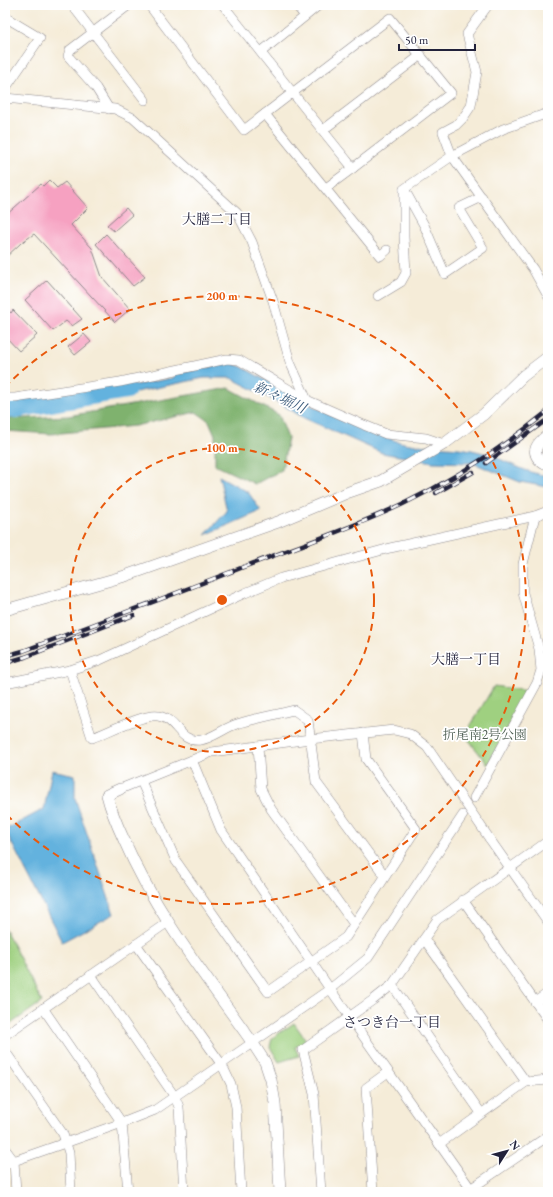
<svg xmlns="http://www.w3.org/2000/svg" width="553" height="1197" font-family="'EB Garamond','Noto Serif JP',serif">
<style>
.green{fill:#9fd080;stroke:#60795e}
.forest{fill:#7fb26e;stroke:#506a54}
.water{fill:#64b2de;stroke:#436a8c}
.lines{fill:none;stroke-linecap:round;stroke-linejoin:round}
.river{stroke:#64b2de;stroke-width:18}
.building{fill:#f6a1c1}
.minor-casing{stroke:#8c878a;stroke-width:10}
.tertiary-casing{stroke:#8c878a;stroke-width:12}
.minor{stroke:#fff;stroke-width:9}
.tertiary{stroke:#fff;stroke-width:11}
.rail-casing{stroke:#22223b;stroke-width:4.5}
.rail{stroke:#fff;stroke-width:3;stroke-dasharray:9;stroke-linecap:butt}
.minor-bridge-casing{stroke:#8c878a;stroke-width:10;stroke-linecap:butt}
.minor-bridge{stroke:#fff;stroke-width:9}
.ring{fill:none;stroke:#e8590c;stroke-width:2;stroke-dasharray:7 5}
.labels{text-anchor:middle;stroke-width:3.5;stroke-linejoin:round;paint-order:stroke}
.park-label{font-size:13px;fill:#4e5f53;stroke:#fff}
.neighbourhood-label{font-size:14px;fill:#22223b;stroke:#fff}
.water-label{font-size:14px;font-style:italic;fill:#3c5c7c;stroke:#fff}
.centre{fill:#e8590c;stroke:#fff;stroke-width:2}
.ring-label{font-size:12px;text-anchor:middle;font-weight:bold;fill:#e8590c;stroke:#fff;stroke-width:3.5;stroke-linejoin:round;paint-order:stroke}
</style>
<rect width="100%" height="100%" fill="#fff"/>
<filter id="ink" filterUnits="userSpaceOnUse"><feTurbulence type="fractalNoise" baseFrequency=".025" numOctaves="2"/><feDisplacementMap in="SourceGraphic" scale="8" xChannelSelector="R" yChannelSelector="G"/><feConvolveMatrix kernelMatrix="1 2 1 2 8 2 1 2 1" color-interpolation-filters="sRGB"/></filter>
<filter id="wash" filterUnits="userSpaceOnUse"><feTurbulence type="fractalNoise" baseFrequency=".012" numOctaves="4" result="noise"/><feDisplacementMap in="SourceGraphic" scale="16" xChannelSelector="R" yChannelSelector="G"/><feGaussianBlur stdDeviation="0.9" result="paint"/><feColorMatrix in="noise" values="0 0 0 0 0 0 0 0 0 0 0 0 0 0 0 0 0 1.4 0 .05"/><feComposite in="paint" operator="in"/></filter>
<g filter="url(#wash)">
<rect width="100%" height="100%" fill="#f5ecd8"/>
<g class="green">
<polygon points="494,686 528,691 488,765 465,735"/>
<polygon points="5,929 42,1002 5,1028"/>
<polygon points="294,1023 306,1040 295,1047 299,1056 279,1062 270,1047 272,1038"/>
</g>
<polygon class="forest" points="229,388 279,415 288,438 282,470 255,484 215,465 215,435 209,421 196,412 135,426 51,434 5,431 5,419 68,416"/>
<g class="water">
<path d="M231,363L242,367C285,391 327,416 373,432C383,436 394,441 404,443C429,448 455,445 480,452C503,458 523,473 548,476V487L520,482L473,463L433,462L382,453L304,418L281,404L231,378H204L102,399V391L173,378L175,374Z"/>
<polygon points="219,476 248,492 261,511 205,535 227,511"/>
<polygon points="52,770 75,775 75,798 114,914 62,942 5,830 44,809"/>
</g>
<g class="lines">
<polyline class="river" points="5,409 16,409 127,390"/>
</g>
<g id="blocks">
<g class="building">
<polygon points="49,180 57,188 65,182 88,208 71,225 92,248 102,277 130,309 115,322 34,234 21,243 5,258 5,216 41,184 43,186"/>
<polygon points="126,208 132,215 114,231 107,225"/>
<polygon points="106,234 145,277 133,286 96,244"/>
<polygon points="47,280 82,319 72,326 66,321 53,331 25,300"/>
<polygon points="5,307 11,313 13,310 37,335 19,351 5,336"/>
<polygon points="84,334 91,342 75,355 68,347"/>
</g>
</g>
</g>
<g filter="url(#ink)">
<use href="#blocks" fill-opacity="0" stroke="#8c878a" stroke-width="1"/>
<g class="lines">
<g class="minor-casing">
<g id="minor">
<polyline points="72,5 145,100"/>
<path d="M149,5L244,130L390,18L451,93L353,168C309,114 266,59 223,5"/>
<polyline points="296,5 305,16"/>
<polyline points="488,5 467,34 477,72 471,106 463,118 456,125 443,132 452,156 533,269 548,296"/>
<polyline points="5,17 40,38 5,89"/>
<polyline points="261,52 319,5"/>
<polyline points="5,98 115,109 133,118 237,213 252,242 273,301 290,362 307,400"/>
<polyline points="109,109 96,88 68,56 70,50 129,5"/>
<polyline points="265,114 380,256 387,250"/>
<polyline points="323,130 421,55"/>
<polyline points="326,188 353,168"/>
<polyline points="482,197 459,208 483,248 445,274 424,225 404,189 452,156 503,129 548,113"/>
<polyline points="378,296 401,282 406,273 404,237 404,190"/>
<polyline points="5,398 15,398 120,382 227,359 239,360 307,400 364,425 386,434 426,438 444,444"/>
<path d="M70,670L92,738C108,732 143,714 158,716C178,719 178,743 201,740C213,738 226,727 237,724C256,718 275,715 294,710L308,720L316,782L385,876"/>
<polyline points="5,683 70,670 100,660 245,593 281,578 390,548 535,516 548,511"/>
<polyline points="258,746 261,789 271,809 354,924"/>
<polyline points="192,760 221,830 330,989 473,1192"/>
<polyline points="141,781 176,861 268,992 346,937 416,829 366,759 363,733"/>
<polyline points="120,789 212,752 310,739 394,730 410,734 427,747 453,785"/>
<polyline points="474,798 537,683 541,670 539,649 523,593 523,564 535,516"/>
<polyline points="489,838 548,922"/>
<polyline points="463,900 548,1020"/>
<polyline points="424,939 526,1082"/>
<polyline points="136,944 222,1065 231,1084 236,1107 241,1192"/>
<polyline points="91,975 175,1097 179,1107 184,1192"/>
<polyline points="392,985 481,1113"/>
<polyline points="535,1002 548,993"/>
<polyline points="43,1008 122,1123 128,1192"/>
<polyline points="5,1035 168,922"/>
<polyline points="5,1051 63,1134 69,1153 71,1192"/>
<polyline points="439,1144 526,1082 548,1080"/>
<polyline points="5,1149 14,1161 16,1192"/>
<polyline points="5,1164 122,1123 155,1110 330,989 368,958 463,815"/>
<polyline points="321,1192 314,1094 303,1050 373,1000 392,985 437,920 548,841"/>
<polyline points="373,1192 366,1088 388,1072"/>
<polyline points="466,1192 548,1136"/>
</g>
</g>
<g class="tertiary-casing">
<g id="tertiary">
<path d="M543,463C529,452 537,443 548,435"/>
<polyline points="5,610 125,576 278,522 349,492 381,481 444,444 484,414 523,376 548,357"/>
<path d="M120,789L107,795C111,811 117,825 124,840C156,914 206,977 252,1042L265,1062L271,1080L275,1103L280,1192"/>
</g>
</g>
<use href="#minor" class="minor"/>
<use href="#tertiary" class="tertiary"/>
<g class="rail-casing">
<g id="rail">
<polyline points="486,463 548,419"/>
<polyline points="436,493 473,472"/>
<path d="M5,656L23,651C98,623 172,595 246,566C299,546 352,528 403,504C455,479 504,447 548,411"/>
<polyline points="5,663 25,657 134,615"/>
</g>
</g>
<use href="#rail" class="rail"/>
<g class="minor-bridge-casing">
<polyline id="minor-bridge" points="453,785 489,838"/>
</g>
<use href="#minor-bridge" class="minor-bridge"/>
</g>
</g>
<g class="ring">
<circle cx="222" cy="600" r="152"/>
<path d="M5 387A304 304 0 1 1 5 813"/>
</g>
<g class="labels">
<g class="park-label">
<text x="485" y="739">折尾南2号公園</text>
</g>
<g class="neighbourhood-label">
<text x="217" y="224">大膳二丁目</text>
<text x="466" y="664">大膳一丁目</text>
<text x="392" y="1027">さつき台一丁目</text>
</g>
<g class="water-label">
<text transform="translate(280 397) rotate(25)" y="5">新々堀川</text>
</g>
</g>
<circle cx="222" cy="600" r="6" class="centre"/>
<g class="ring-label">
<text x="222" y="300">200 m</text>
<text x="222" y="452">100 m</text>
</g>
<rect width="553" height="1197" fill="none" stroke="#fff" stroke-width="20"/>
<g transform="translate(507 1151) rotate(54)" stroke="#ffffff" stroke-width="3" paint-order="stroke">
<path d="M0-3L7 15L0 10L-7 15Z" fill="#22223b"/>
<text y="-6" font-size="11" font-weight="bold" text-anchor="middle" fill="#22223b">N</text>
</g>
<path d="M399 44v6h76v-6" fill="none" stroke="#22223b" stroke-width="2"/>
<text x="405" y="44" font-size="12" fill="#22223b" stroke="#ffffff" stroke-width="3" paint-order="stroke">50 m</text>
</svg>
